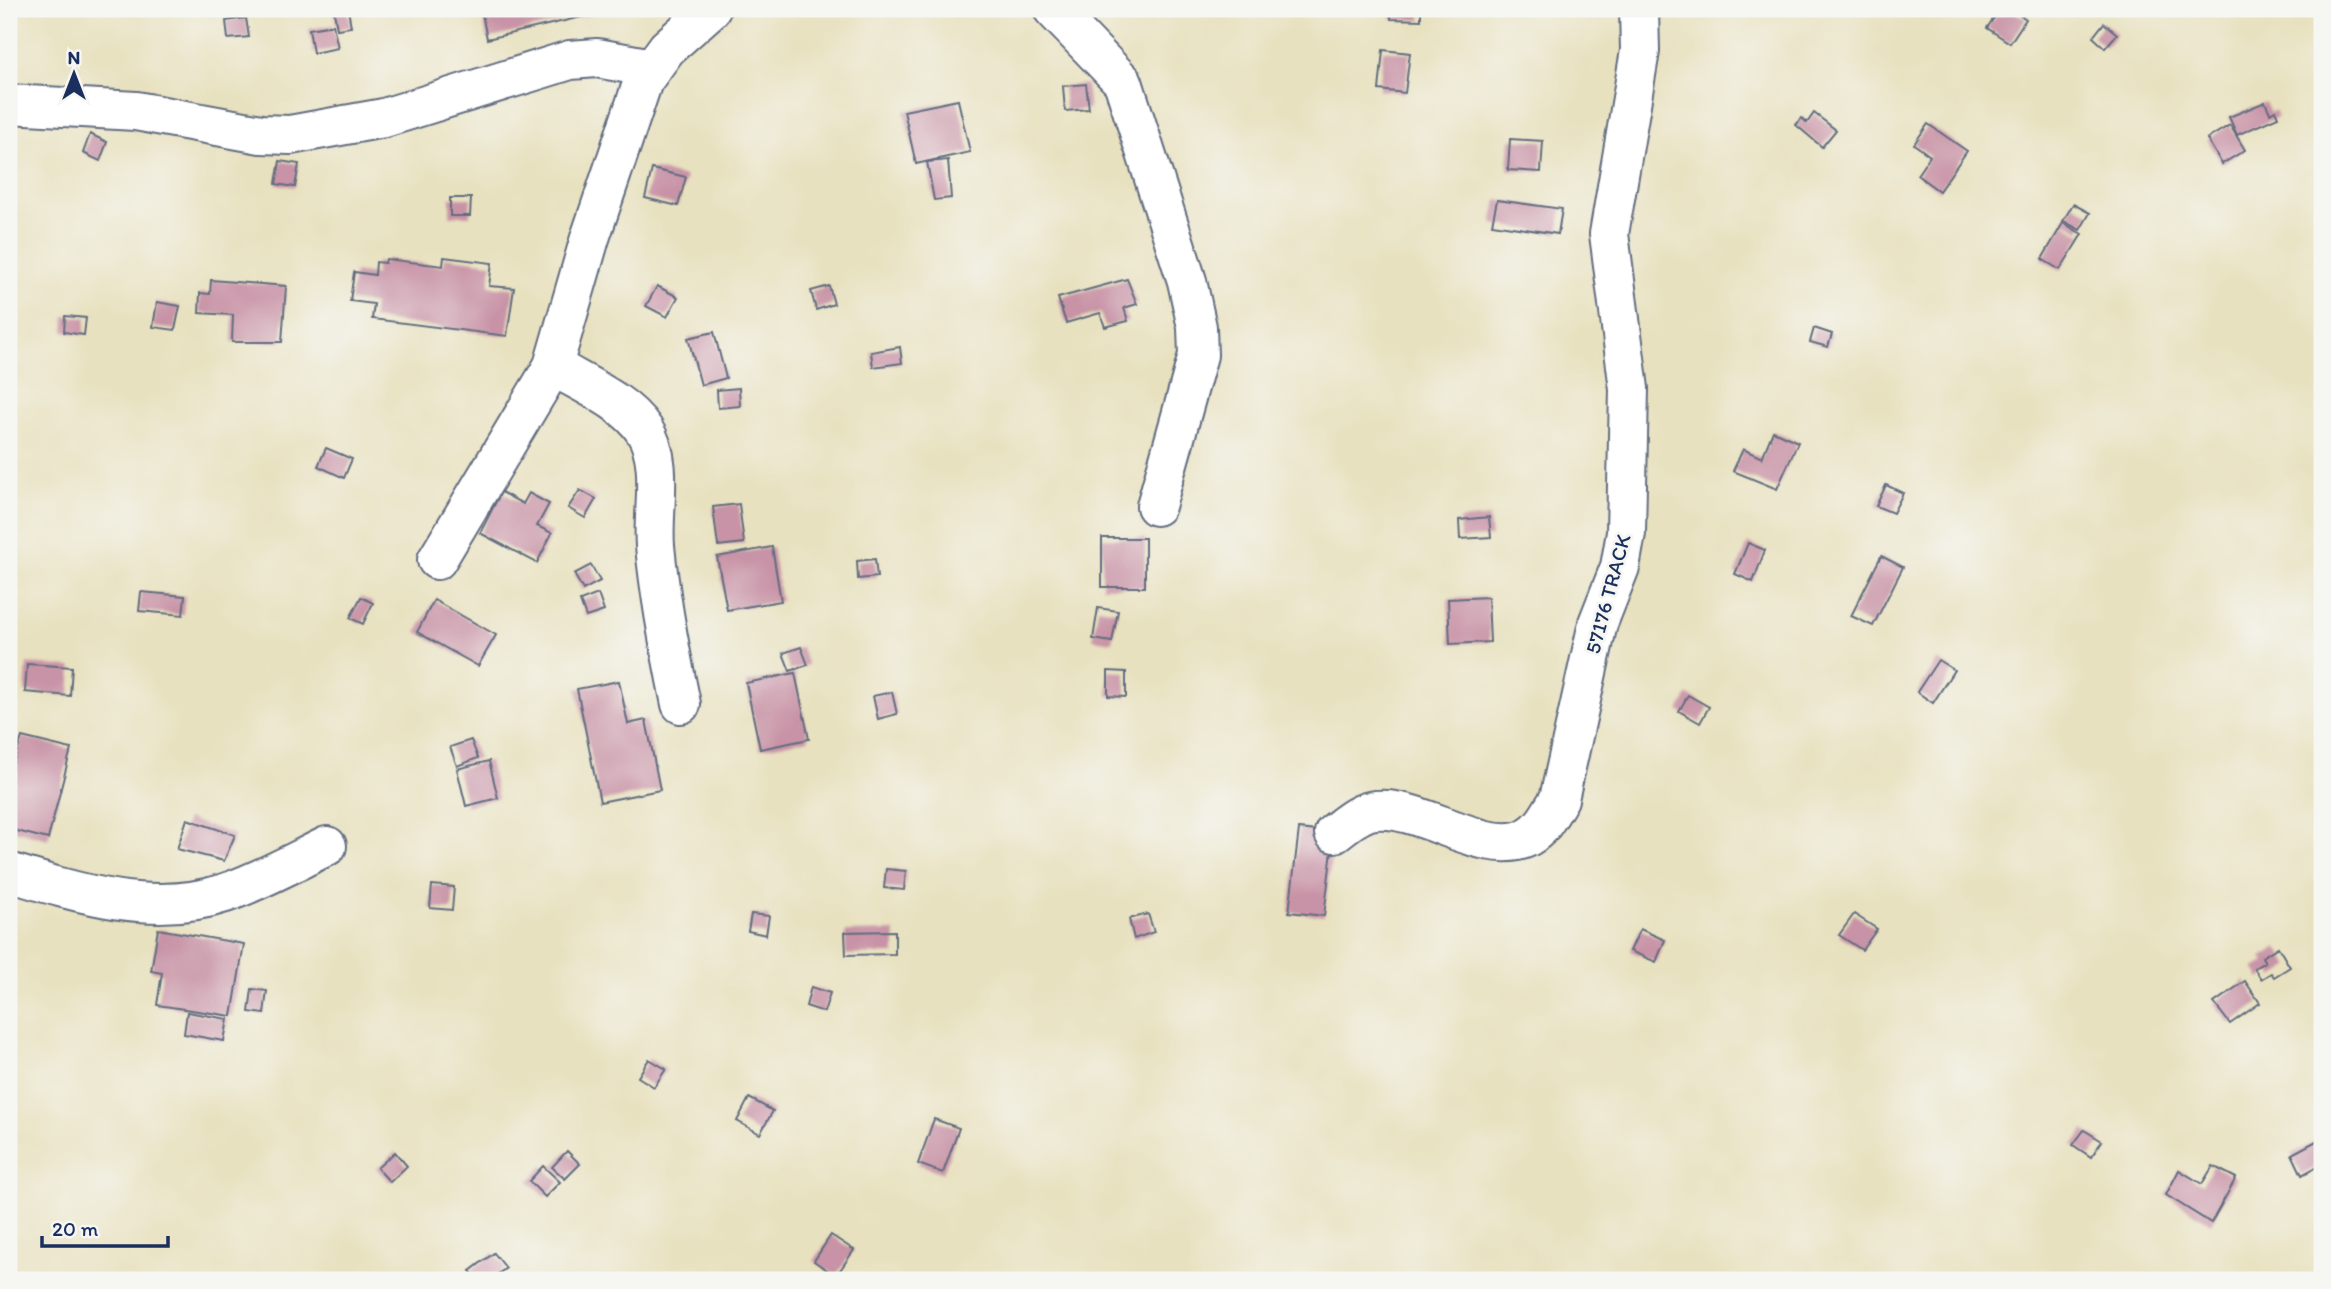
<svg xmlns="http://www.w3.org/2000/svg" width="2331" height="1289" font-family="Itim,sans-serif">
<style>
.building{fill:#c893a6}
.lines{fill:none;stroke-linecap:round;stroke-linejoin:round}
.street-casing{stroke:#636d80;stroke-width:42}
.street{stroke:#fff;stroke-width:38}
.labels{text-anchor:middle;stroke-width:6;stroke-linejoin:round;paint-order:stroke}
.street-label{font-size:21px;fill:#1b2f5e;stroke:#f6f6f2}
</style>
<rect width="100%" height="100%" fill="#f6f6f2"/>
<filter id="ink" filterUnits="userSpaceOnUse"><feTurbulence type="fractalNoise" baseFrequency=".0143" numOctaves="2"/><feDisplacementMap in="SourceGraphic" scale="14" xChannelSelector="R" yChannelSelector="G"/><feConvolveMatrix kernelMatrix="1 2 1 2 8 2 1 2 1" color-interpolation-filters="sRGB"/></filter>
<filter id="wash" filterUnits="userSpaceOnUse"><feTurbulence type="fractalNoise" baseFrequency=".00686" numOctaves="4" result="noise"/><feDisplacementMap in="SourceGraphic" scale="28" xChannelSelector="R" yChannelSelector="G"/><feGaussianBlur stdDeviation="1.57" result="paint"/><feColorMatrix in="noise" values="0 0 0 0 0 0 0 0 0 0 0 0 0 0 0 0 0 1.4 0 .05"/><feComposite in="paint" operator="in"/></filter>
<g filter="url(#wash)">
<rect width="100%" height="100%" fill="#e8e1bf"/>
<g id="blocks">
<g class="building">
<polygon points="348,9 351,27 337,29 334,12"/>
<polygon points="481,9 588,9 590,15 487,39"/>
<polygon points="1391,9 1421,9 1421,20 1391,19"/>
<polygon points="2000,9 2010,9 2026,19 2010,43 1987,28"/>
<polygon points="246,18 249,37 228,39 226,21"/>
<polygon points="2104,23 2117,34 2105,48 2093,37"/>
<polygon points="333,25 338,48 313,53 309,29"/>
<polygon points="1383,50 1410,53 1405,93 1379,90"/>
<polygon points="1086,84 1089,109 1065,111 1063,86"/>
<polygon points="958,100 970,152 916,164 904,111"/>
<polygon points="2265,102 2270,113 2275,110 2278,117 2237,135 2229,117"/>
<polygon points="1814,113 1836,130 1822,147 1796,125 1802,118 1807,123"/>
<polygon points="1928,124 1967,151 1939,191 1917,175 1930,156 1914,144"/>
<polygon points="2230,125 2245,150 2222,164 2207,139"/>
<polygon points="90,134 107,142 100,161 83,153"/>
<polygon points="1510,139 1543,141 1541,172 1508,170"/>
<polygon points="948,160 951,198 934,200 927,162"/>
<polygon points="280,161 299,164 295,187 276,184"/>
<polygon points="652,169 686,177 678,206 645,198"/>
<polygon points="450,198 471,198 470,216 450,216"/>
<polygon points="1497,200 1562,209 1558,234 1492,224"/>
<polygon points="2073,204 2090,213 2080,230 2063,221"/>
<polygon points="2063,223 2082,234 2060,270 2042,259"/>
<polygon points="444,257 492,263 489,286 514,288 507,336 372,319 374,304 350,301 354,272 375,275 376,262 385,263 386,259 443,266"/>
<polygon points="1127,279 1137,304 1124,308 1128,321 1105,327 1100,313 1066,323 1058,298"/>
<polygon points="211,280 286,286 282,342 232,342 233,315 199,313 200,293 210,294"/>
<polygon points="657,286 678,297 667,317 646,306"/>
<polygon points="829,286 834,304 816,310 811,291"/>
<polygon points="157,302 180,306 175,330 153,327"/>
<polygon points="65,316 86,318 84,335 64,332"/>
<polygon points="1814,328 1832,334 1828,347 1810,342"/>
<polygon points="714,332 726,378 701,385 688,338"/>
<polygon points="900,347 902,363 873,367 871,352"/>
<polygon points="739,388 740,406 718,408 717,390"/>
<polygon points="1773,431 1798,442 1777,489 1733,471 1743,449 1762,458"/>
<polygon points="326,448 352,459 344,478 318,466"/>
<polygon points="1886,485 1903,493 1893,513 1876,506"/>
<polygon points="580,490 596,499 585,518 568,508"/>
<polygon points="501,492 523,504 529,493 549,504 537,526 552,533 537,563 480,533"/>
<polygon points="739,504 744,543 718,546 713,507"/>
<polygon points="1489,517 1491,537 1460,539 1459,520"/>
<rect x="1102" y="538" width="43" height="49"/>
<polygon points="1748,543 1765,550 1753,582 1735,574"/>
<polygon points="772,547 781,601 727,610 717,557"/>
<polygon points="1881,556 1903,567 1873,626 1851,616"/>
<polygon points="875,559 877,577 858,579 857,561"/>
<polygon points="591,565 600,581 583,590 574,574"/>
<polygon points="141,592 185,596 183,615 139,611"/>
<polygon points="598,594 604,611 586,617 580,601"/>
<polygon points="361,597 373,603 363,624 350,618"/>
<polygon points="1488,597 1490,642 1450,644 1448,599"/>
<polygon points="434,600 496,635 478,666 417,632"/>
<polygon points="1098,608 1118,611 1112,642 1093,639"/>
<polygon points="801,647 808,665 790,671 783,653"/>
<polygon points="1938,660 1954,670 1933,703 1917,692"/>
<polygon points="27,664 72,667 70,696 25,692"/>
<polygon points="1108,671 1126,672 1126,697 1108,696"/>
<polygon points="795,673 809,739 760,749 746,683"/>
<polygon points="619,681 628,724 646,720 660,790 600,802 577,689"/>
<polygon points="892,692 897,714 878,719 873,696"/>
<polygon points="1688,695 1709,707 1700,723 1679,711"/>
<polygon points="22,737 71,749 48,839 9,829 9,775"/>
<polygon points="471,740 478,758 457,766 450,747"/>
<polygon points="489,761 498,798 466,806 457,769"/>
<polygon points="187,819 235,835 224,861 177,849"/>
<polygon points="1299,829 1334,833 1324,916 1289,912"/>
<polygon points="886,869 906,871 904,890 884,888"/>
<polygon points="432,885 454,887 452,910 430,908"/>
<polygon points="751,914 769,916 766,935 748,931"/>
<polygon points="1148,914 1154,932 1134,939 1129,919"/>
<polygon points="1854,914 1877,929 1862,950 1839,935"/>
<polygon points="158,929 244,944 232,1016 157,1005 162,973 151,971"/>
<polygon points="1640,929 1665,940 1656,962 1630,951"/>
<polygon points="895,931 895,954 846,955 845,932"/>
<polygon points="2278,947 2290,967 2274,977 2271,973 2261,979 2254,968 2265,962 2262,957"/>
<polygon points="2245,981 2260,1003 2230,1024 2214,1003"/>
<polygon points="811,987 830,993 824,1012 806,1006"/>
<polygon points="252,989 267,991 264,1014 249,1012"/>
<polygon points="187,1012 228,1019 224,1041 184,1034"/>
<polygon points="649,1059 666,1069 654,1087 638,1077"/>
<polygon points="749,1098 773,1111 760,1134 737,1121"/>
<polygon points="934,1119 959,1128 943,1173 918,1164"/>
<polygon points="2084,1130 2102,1141 2091,1157 2073,1145"/>
<polygon points="2322,1138 2322,1164 2302,1175 2292,1154"/>
<polygon points="567,1151 580,1164 565,1179 552,1167"/>
<polygon points="395,1152 407,1166 390,1182 377,1168"/>
<polygon points="543,1166 560,1182 545,1197 529,1181"/>
<polygon points="2213,1166 2236,1178 2211,1223 2166,1195 2179,1170 2202,1184"/>
<polygon points="831,1235 854,1250 836,1276 814,1261"/>
<polygon points="494,1253 506,1268 490,1280 478,1280 470,1271"/>
</g>
</g>
</g>
<g filter="url(#ink)">
<use href="#blocks" fill-opacity="0" stroke="#636d80" stroke-width="2"/>
<g class="lines">
<g class="street-casing">
<g id="street">
<polyline points="1053,9 1123,82 1187,281 1197,327 1198,355 1156,506"/>
<polyline points="9,104 136,111 261,134 290,135 384,118 570,60 597,58 652,68"/>
<path d="M553,366C582,384 625,401 644,430C665,462 652,509 655,546C660,599 670,651 681,704"/>
<polyline points="437,560 553,366 590,238 643,81 667,48 711,9"/>
<path d="M1334,833C1346,824 1360,811 1376,810C1421,805 1488,859 1528,837C1543,829 1550,813 1559,799L1598,623L1620,567L1626,533L1629,389L1609,234L1640,51L1639,9"/>
<path d="M9,872C77,893 154,917 225,893C260,881 294,862 327,846"/>
</g>
</g>
<use href="#street" class="street"/>
</g>
</g>
<g class="labels">
<g class="street-label">
<text transform="translate(1608 594) rotate(-75)" y="7">57176 TRACK</text>
</g>
</g>
<rect width="2331" height="1289" fill="none" stroke="#f6f6f2" stroke-width="35"/>
<g transform="translate(74 74)" stroke="#f6f6f2" stroke-width="5" paint-order="stroke">
<path d="M0-5L12 26L0 18L-12 26Z" fill="#1b2f5e"/>
<text y="-10" font-size="19" font-weight="bold" text-anchor="middle" fill="#1b2f5e">N</text>
</g>
<path d="M42 1236v10h126v-10" fill="none" stroke="#1b2f5e" stroke-width="3.5"/>
<text x="52" y="1236" font-size="21" fill="#1b2f5e" stroke="#f6f6f2" stroke-width="5" paint-order="stroke">20 m</text>
</svg>
